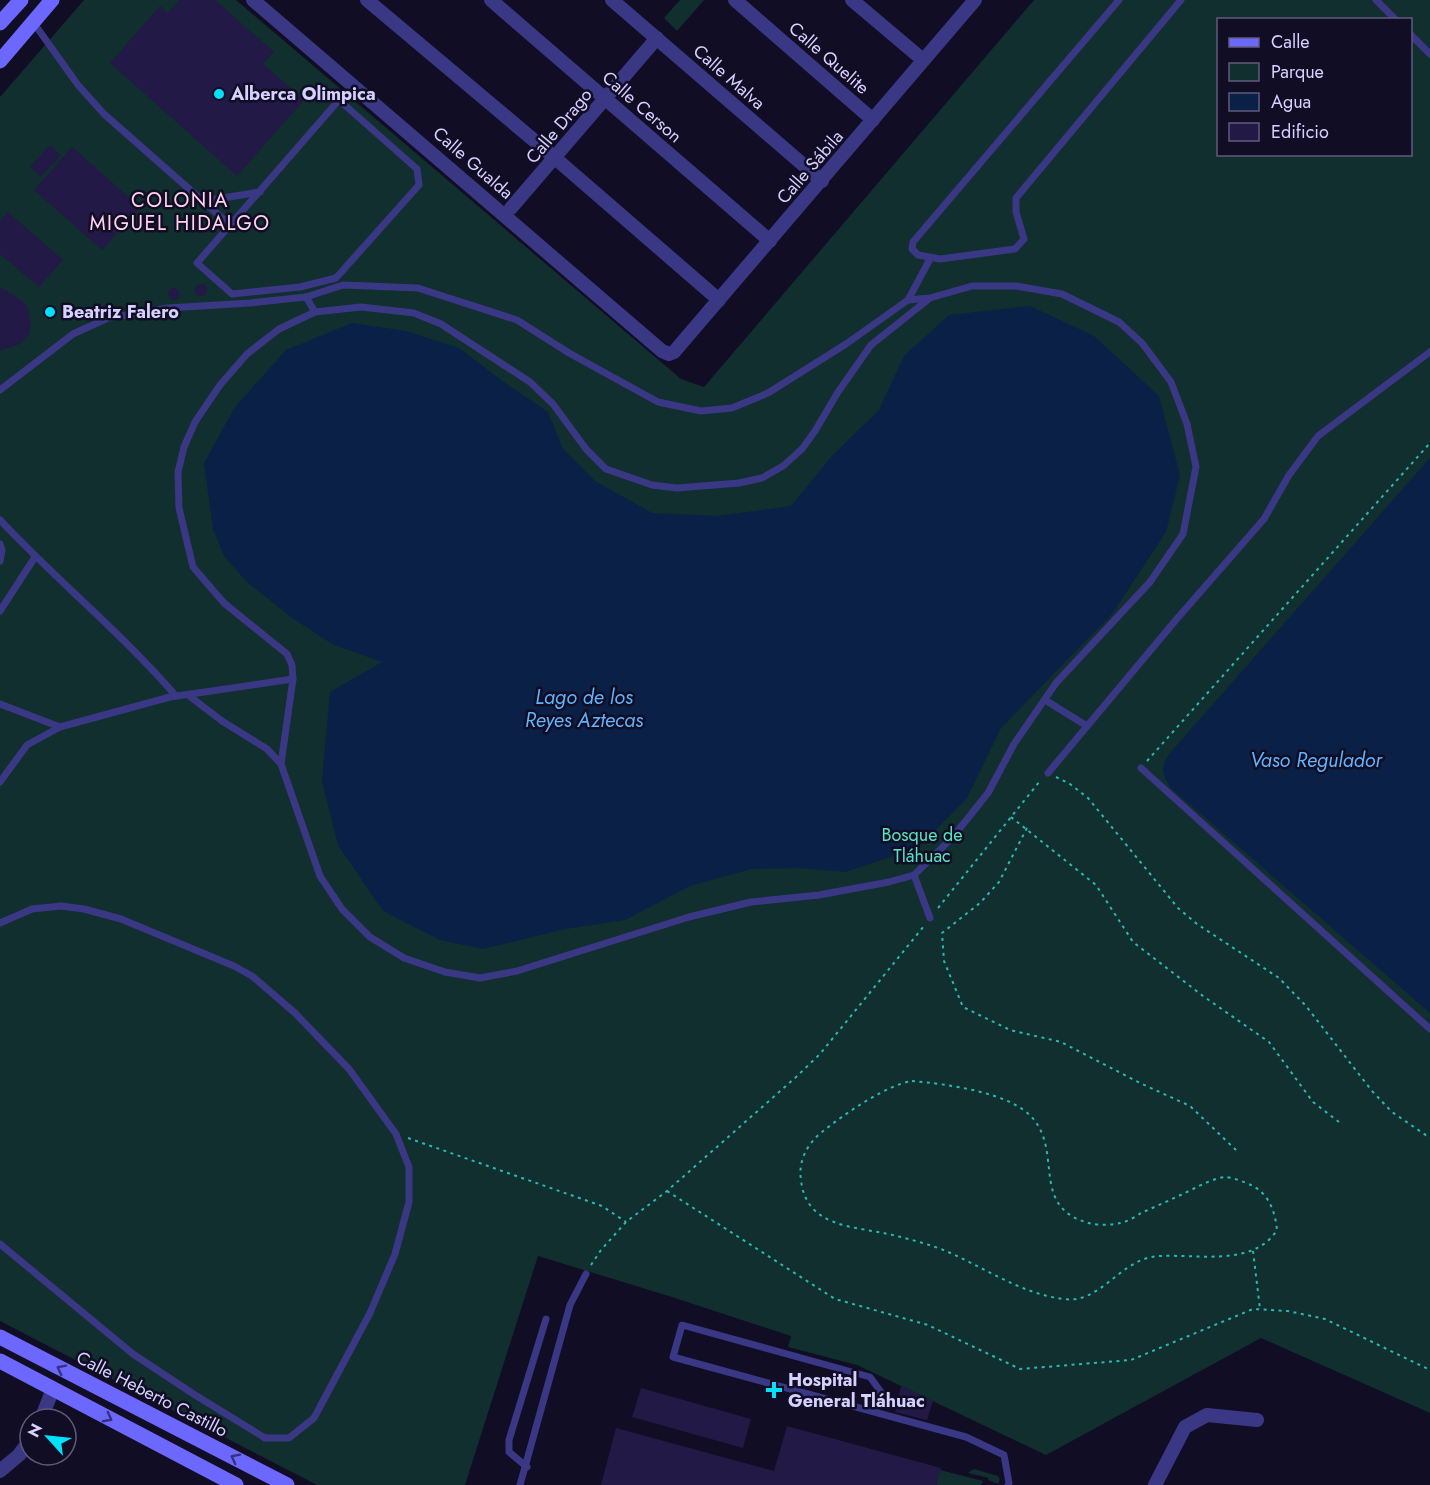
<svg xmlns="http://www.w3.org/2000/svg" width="1430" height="1485" font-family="Jost,sans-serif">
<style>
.green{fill:#102f2e;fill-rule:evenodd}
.water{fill:#0a2047}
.building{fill:#221946}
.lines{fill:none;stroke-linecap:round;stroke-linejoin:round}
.path{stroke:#2abab2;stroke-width:2;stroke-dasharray:3 4.5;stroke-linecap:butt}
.lane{stroke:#3a3785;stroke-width:7}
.street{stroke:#3a3785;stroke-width:14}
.secondary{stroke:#6c68ff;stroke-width:15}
.oneway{stroke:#35317c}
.poi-dot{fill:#00e2fc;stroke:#110d24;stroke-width:2}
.labels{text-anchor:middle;stroke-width:5;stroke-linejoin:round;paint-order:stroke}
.street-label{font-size:18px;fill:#d6d1ff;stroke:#110d24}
.poi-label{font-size:18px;font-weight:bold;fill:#d6d1ff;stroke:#110d24;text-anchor:start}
.park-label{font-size:18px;fill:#58e4c1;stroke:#110d24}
.neighbourhood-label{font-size:20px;letter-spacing:1.5px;fill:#ffd3ef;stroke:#110d24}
.water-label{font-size:20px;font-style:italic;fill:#5fb4ff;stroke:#110d24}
</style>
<rect width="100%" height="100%" fill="#110d24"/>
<g class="green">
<path d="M84,0H236L681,379L704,387L1034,0H1430V1413L1261,1338L1046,1455L857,1365L788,1347L791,1336L672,1297L538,1256L465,1485H317L0,1321V97ZM1218,20H1410V154H1218Z"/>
<polygon points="680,0 704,0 677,31 664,18"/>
<polygon points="974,1469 998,1476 1000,1480 998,1484 988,1480 989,1478 968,1473"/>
<polygon points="940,1470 983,1481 981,1485 936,1485"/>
</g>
<g class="water">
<polygon points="1030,306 1094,336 1159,396 1180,475 1166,532 1112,614 1001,728 967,798 918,848 845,872 800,868 751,869 690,886 625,920 565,929 483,949 440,940 383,911 338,845 322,781 330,692 382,662 332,644 291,617 247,582 224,556 213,529 204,463 235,407 286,350 352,323 406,331 459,348 501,380 548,412 563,449 595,481 652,513 717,516 791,506 831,457 879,410 904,356 949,315"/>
<path d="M1430,458V1013L1170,787C1162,772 1160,769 1169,754Z"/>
</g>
<g class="building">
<polygon points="179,0 215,0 274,52 263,64 304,100 237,176 110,63 160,6 168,13"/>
<polygon points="50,145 61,155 41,177 30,167"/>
<polygon points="72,147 140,207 102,250 34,190"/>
<polygon points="8,212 63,260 39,287 0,254 0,221"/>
<circle cx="201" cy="290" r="6"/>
<polygon points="0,287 21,300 28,308 31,326 28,336 22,343 0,351"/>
<circle cx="174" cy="294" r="6"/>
<polygon points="901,1386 933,1401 927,1420 895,1412"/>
<polygon points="641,1388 751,1419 743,1448 632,1417"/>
<polygon points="787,1426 941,1468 936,1485 601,1485 616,1428 774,1471"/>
</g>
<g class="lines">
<g class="path">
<polyline points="1147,761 1430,443"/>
<polyline points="1056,777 1070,784 1088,798 1178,908 1197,924 1279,978 1306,1006 1372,1091 1392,1112 1430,1138"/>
<polyline points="1011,817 1096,885 1133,942 1203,996 1269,1042 1313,1102 1339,1122"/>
<polyline points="1027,828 999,882 980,903 942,933 944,961 963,1007 1010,1030 1061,1042 1140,1083 1190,1106 1237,1151"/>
<polyline points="938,908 1040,781"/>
<path d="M912,1081C945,1084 1014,1092 1035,1121C1062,1157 1030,1210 1093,1224C1100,1225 1113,1225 1120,1223C1127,1222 1135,1217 1141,1213C1159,1205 1177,1197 1195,1188C1203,1184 1215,1178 1225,1177C1232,1177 1244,1182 1251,1185C1269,1194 1275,1211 1277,1230C1254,1267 1197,1254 1159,1256C1120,1258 1101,1305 1063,1299C1018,1293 981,1265 941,1249C924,1243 906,1238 888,1234C852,1226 806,1227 801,1180C798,1161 807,1144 822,1132C843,1115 886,1085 912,1081Z"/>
<polyline points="408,1138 602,1206 626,1222"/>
<polyline points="667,1191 835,1299 928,1325 1020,1369 1131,1360 1253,1309 1288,1311 1325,1319 1430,1370"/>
<polyline points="1253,1251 1260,1309"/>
<polyline points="591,1265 601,1250 626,1222 667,1191 795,1078 820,1054 924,926"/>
</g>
<g class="lane">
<polyline points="1119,0 913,242 912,249 918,255 940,259 1015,249 1024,239 1016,212 1016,198 1181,0"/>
<polyline points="1376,0 1396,20"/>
<polyline points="33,22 78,85 104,114 230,225"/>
<polyline points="1410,34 1430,54"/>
<polygon points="339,100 417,169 419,185 336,278 300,287 232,294 197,263"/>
<polyline points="204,201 260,192"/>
<polyline points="306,297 315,312"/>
<polyline points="908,300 930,259"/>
<polyline points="0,390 73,334 108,318 168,308 250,303 306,297 343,285 418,288 517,320 569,353 658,402 701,411 732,408 768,393 846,344 908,300 930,298"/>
<path d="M0,520C57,581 122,633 176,696"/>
<polyline points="0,544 2,550 0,561"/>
<polyline points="0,611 35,557"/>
<polyline points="188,695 222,721 267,749 281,764 320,876 342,909 370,937 404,958 445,972 480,978 517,971 689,917 751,902 819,895 889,882 914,875 952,838 988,793 1014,744 1056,683 1150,582 1183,534 1196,467 1187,424 1171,382 1142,343 1119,322 1062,294 1016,286 972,286 930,298 871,345 838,392 815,431 802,449 783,466 762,478 739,483 677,488 652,485 606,469 586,449 553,404 530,382 441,324 414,313 361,307 315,312 279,329 247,354 220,385 195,422 184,447 178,472 179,508 193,567 224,603 287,654 292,665 293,679 281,764"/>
<polyline points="1045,700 1087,726"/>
<polyline points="0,704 60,727"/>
<polyline points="1141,768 1430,1029"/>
<polyline points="1048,773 1175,621 1264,519 1289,475 1318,436 1430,352"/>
<polyline points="0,782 27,745 60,727 170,697 293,679"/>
<polyline points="914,875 930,918"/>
<polyline points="0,923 32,909 61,906 84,909 121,919 234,966 252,976 295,1013 349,1069 396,1134 409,1167 409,1202 395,1254 370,1313 314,1418 289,1438 265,1438 195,1395 133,1354 0,1244"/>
<polyline points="875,1412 881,1392 870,1377 682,1325 673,1357 966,1437 1004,1455 1009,1483 1008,1485"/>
<polyline points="527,1467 509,1452 509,1440 546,1319"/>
<polyline points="520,1485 570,1305 586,1274"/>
</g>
<g class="street">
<polyline points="253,0 662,351 669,354 674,352 975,0"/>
<polyline points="367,0 555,158 719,300"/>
<polyline points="491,0 770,241"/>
<polyline points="612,0 822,181"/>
<polyline points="735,0 873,120"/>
<polyline points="852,0 923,60"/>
<polyline points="511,208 657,38"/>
<polyline points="41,1419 53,1389"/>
<polyline points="0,1471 19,1455 30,1440"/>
<polyline points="1155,1485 1185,1427 1207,1415 1257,1420"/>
</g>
<g class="secondary">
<polyline points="0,23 21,0"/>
<polyline points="0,61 52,0"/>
<polyline points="0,1337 287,1485"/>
<polyline points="0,1361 236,1485"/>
</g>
</g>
<defs><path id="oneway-chevron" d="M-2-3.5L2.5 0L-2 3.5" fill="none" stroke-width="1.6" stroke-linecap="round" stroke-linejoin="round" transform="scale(1.5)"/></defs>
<g class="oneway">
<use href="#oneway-chevron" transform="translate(61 1369) rotate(-153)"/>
<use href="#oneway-chevron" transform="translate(108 1418) rotate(28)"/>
<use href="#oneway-chevron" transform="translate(235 1458) rotate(-153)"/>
</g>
<g class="poi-dot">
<circle cx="219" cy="94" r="6"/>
<circle cx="50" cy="312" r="6"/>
<path d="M771 1381h6v6h6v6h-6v6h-6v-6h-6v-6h6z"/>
</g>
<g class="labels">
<g class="street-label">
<text transform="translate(829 58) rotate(41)" y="6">Calle Quelite</text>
<text transform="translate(729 77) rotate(41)" y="6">Calle Malva</text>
<text transform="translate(642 107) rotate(41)" y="6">Calle Cerson</text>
<text transform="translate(559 126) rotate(-50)" y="6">Calle Drago</text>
<text transform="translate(473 163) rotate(41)" y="6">Calle Gualda</text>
<text transform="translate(810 167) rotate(-49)" y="6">Calle Sábila</text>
<text transform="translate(152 1394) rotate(27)" y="6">Calle Heberto Castillo</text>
</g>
<g class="poi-label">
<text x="231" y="100">Alberca Olimpica</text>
<text x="62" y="318">Beatriz Falero</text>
<text x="788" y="1386">Hospital<tspan x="788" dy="21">General Tláhuac</tspan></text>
</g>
<g class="park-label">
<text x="922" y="841">Bosque de<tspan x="922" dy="21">Tláhuac</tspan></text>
</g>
<g class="neighbourhood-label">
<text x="180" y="207">COLONIA<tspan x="180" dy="23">MIGUEL HIDALGO</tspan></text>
</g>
<g class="water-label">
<text x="584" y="704">Lago de los<tspan x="584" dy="23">Reyes Aztecas</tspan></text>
<text x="1316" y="767">Vaso Regulador</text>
</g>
</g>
<rect x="1217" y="18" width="195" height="138" fill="#110d24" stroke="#605b7c" stroke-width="1.5"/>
<rect x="1229" y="38" width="30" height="9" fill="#6c68ff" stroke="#605b7c" stroke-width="1.5"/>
<text x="1271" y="48" font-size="18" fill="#d6d1ff">Calle</text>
<rect x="1229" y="63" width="30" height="18" fill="#102f2e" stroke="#605b7c" stroke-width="1.5"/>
<text x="1271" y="78" font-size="18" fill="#d6d1ff">Parque</text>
<rect x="1229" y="93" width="30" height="18" fill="#0a2047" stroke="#605b7c" stroke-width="1.5"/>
<text x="1271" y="108" font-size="18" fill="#d6d1ff">Agua</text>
<rect x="1229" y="123" width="30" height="18" fill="#221946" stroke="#605b7c" stroke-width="1.5"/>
<text x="1271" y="138" font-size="18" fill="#d6d1ff">Edificio</text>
<g transform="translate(48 1437) rotate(297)"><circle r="28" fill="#110d24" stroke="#605b7c" stroke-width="1.5"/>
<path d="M0-4.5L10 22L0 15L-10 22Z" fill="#00e2fc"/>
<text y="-9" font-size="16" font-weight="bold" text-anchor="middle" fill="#d6d1ff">N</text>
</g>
</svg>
